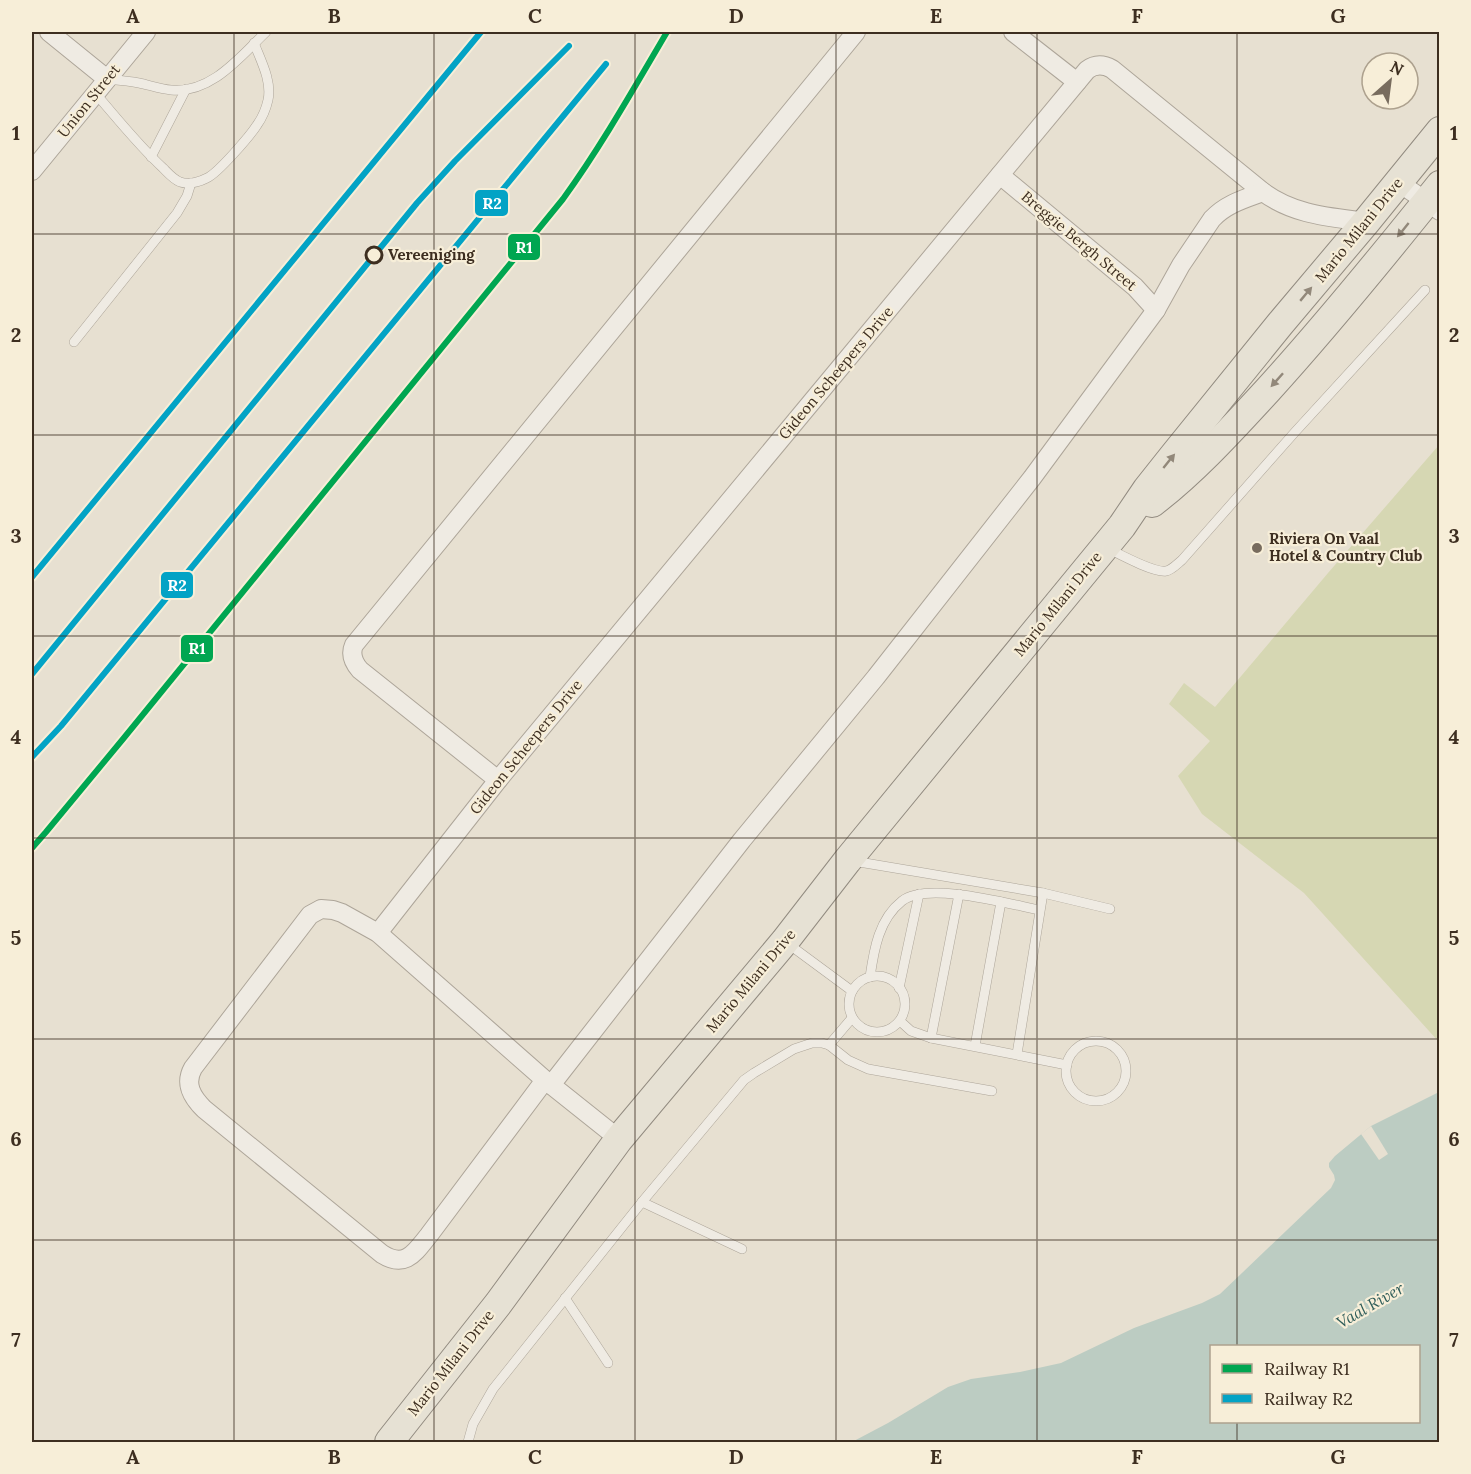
<svg xmlns="http://www.w3.org/2000/svg" width="1471" height="1474" font-family="Lora,serif">
<style>
.green{fill:#d6d7b3}
.water{fill:#bcccc2;fill-rule:evenodd}
.pier{fill:#e7e0d1}
.lines{fill:none;stroke-linecap:round;stroke-linejoin:round}
.service-casing{stroke:#ada599;stroke-width:10}
.minor-casing{stroke:#ada599;stroke-width:20}
.primary-casing{stroke:#928b80;stroke-width:30}
.service{stroke:#efebe3;stroke-width:9}
.minor{stroke:#efebe3;stroke-width:18}
.primary{stroke:#e6e1d4;stroke-width:28}
.rail-casing{stroke:#afaaa2;stroke-width:7}
.rail{stroke:#f7eed8;stroke-width:4.5;stroke-dasharray:14;stroke-linecap:butt}
.rail-1-casing{stroke:#f7eed8;stroke-width:10}
.rail-2-casing{stroke:#f7eed8;stroke-width:10}
.rail-1{stroke:#00a651;stroke-width:6}
.rail-2{stroke:#03a3c5;stroke-width:6}
.oneway{fill:#92887a}
.grid{fill:none;stroke:#3d2e20;stroke-width:1.5;stroke-opacity:0.55}
.stop-dot{fill:#f7eed8;stroke:#3d2e20;stroke-width:3}
.poi-dot{fill:#786c5e;stroke:#f7eed8;stroke-width:2}
.labels{text-anchor:middle;stroke-width:4.5;stroke-linejoin:round;paint-order:stroke}
.street-label{font-size:15px;fill:#3d2e20;stroke:#f7eed8}
.stop-label{font-size:15px;font-weight:bold;fill:#3d2e20;stroke:#f7eed8;text-anchor:start}
.poi-label{font-size:15px;font-weight:bold;fill:#3d2e20;stroke:#f7eed8;text-anchor:start}
.water-label{font-size:16px;font-style:italic;fill:#2f5d5a;stroke:#f7eed8}
.line-badge{stroke:#f7eed8;stroke-width:2}
.badge-label{font-size:16px;text-anchor:middle;font-weight:bold;fill:#fff}
.neatline{fill:none;stroke:#3d2e20;stroke-width:2}
.grid-label{font-size:20px;text-anchor:middle;font-weight:bold;fill:#3d2e20}
</style>
<rect width="100%" height="100%" fill="#e7e0d1"/>
<polygon class="green" points="1439,445 1439,1042 1304,893 1202,814 1178,776 1210,741 1169,704 1184,683 1215,707 1328,573"/>
<path class="water" d="M1439,1092V1442H852L888,1423L948,1387L971,1379L1020,1372L1061,1363L1134,1328L1202,1303L1220,1294L1331,1188L1335,1180L1334,1175L1329,1167V1163L1335,1156L1371,1126ZM1212,1346H1418V1422H1212Z"/>
<polygon class="pier" points="1371,1126 1388,1154 1379,1160 1361,1134"/>
<g class="lines">
<g class="service-casing">
<g id="service">
<path d="M107,79C117,80 128,81 139,83C149,85 160,89 171,90C211,94 240,57 266,32"/>
<path d="M95,93C117,118 138,145 163,168C168,173 173,179 180,182C189,185 199,182 207,178C218,173 250,136 257,125C262,118 266,109 268,100C272,81 261,61 254,43"/>
<polyline points="151,157 186,89"/>
<polyline points="74,342 177,213 187,196 191,183"/>
<path d="M1107,548C1119,554 1154,573 1166,571C1172,570 1177,564 1182,560L1295,432L1425,290"/>
<polyline points="853,861 1043,893 1110,909"/>
<polyline points="787,943 852,991"/>
<circle cx="877" cy="1004" r="28"/>
<path d="M870,977C874,949 879,919 902,901C927,881 1009,904 1039,910"/>
<polyline points="899,988 919,894"/>
<polyline points="900,1021 911,1031 931,1038 1067,1065"/>
<polyline points="931,1038 959,894"/>
<circle cx="1096" cy="1071" r="30"/>
<polyline points="829,1045 852,1018"/>
<polyline points="975,1046 1001,902"/>
<polyline points="1017,1054 1043,893"/>
<polyline points="642,1202 742,1249"/>
<polyline points="565,1298 608,1363"/>
<polyline points="468,1442 473,1424 493,1389 642,1202 744,1080 754,1073 794,1049 812,1043 822,1043 829,1045 848,1060 868,1069 992,1091"/>
</g>
</g>
<g class="minor-casing">
<g id="minor">
<polyline points="49,32 107,79"/>
<polyline points="1013,32 1077,82"/>
<polyline points="32,171 146,32"/>
<polyline points="1000,175 1135,287 1156,310"/>
<polyline points="1398,182 1440,211"/>
<path d="M498,780L360,670C353,662 350,654 354,645L856,32"/>
<path d="M378,933L498,780L1087,70C1095,64 1103,64 1112,69L1263,192C1294,215 1330,217 1366,222"/>
<path d="M545,1080L429,1235C415,1252 406,1269 382,1254L204,1109C192,1097 184,1084 193,1068L310,915L321,909L333,910L342,913L378,933L545,1080L619,1139"/>
<path d="M551,1085L742,840L876,677L1032,478L1156,310L1181,265L1212,219C1226,204 1244,199 1263,192"/>
</g>
</g>
<g class="primary-casing">
<g id="primary">
<path d="M1152,503C1194,471 1231,430 1267,391C1327,325 1384,255 1440,185"/>
<polyline points="389,1442 498,1304 619,1139 785,941 847,861 1122,526 1147,489 1174,455 1280,324 1366,222 1440,131"/>
</g>
</g>
<use href="#service" class="service"/>
<use href="#minor" class="minor"/>
<use href="#primary" class="primary"/>
<g class="rail-casing">
<g id="rail">
<polyline points="32,674 362,269"/>
<path d="M32,848L46,832L123,739L563,199C602,145 634,88 667,32"/>
</g>
</g>
<use href="#rail" class="rail"/>
<g class="rail-1-casing">
<path id="rail-1" d="M32,848L46,832L123,739L563,199C602,145 634,88 667,32"/>
</g>
<g class="rail-2-casing">
<g id="rail-2">
<polyline points="32,577 481,32"/>
<polyline points="32,674 417,203 455,161 569,46"/>
<polyline points="32,757 61,726 606,64"/>
</g>
</g>
<use href="#rail-1" class="rail-1"/>
<use href="#rail-2" class="rail-2"/>
</g>
<defs><path id="oneway-solid" d="M-6-.8H1V-3.2L6.5 0L1 3.2V.8H-6Z" transform="scale(1.5)"/></defs>
<g class="oneway">
<use href="#oneway-solid" transform="translate(1403 230) rotate(129)"/>
<use href="#oneway-solid" transform="translate(1306 294) rotate(-50)"/>
<use href="#oneway-solid" transform="translate(1277 380) rotate(132)"/>
<use href="#oneway-solid" transform="translate(1169 461) rotate(-51)"/>
</g>
<path class="grid" d="M234,32V1442M434,32V1442M635,32V1442M836,32V1442M1037,32V1442M1237,32V1346M32,234H1440M32,435H1440M32,636H1440M32,838H1440M32,1039H1440M32,1240H1440M1237,1422V1442"/>
<circle class="stop-dot" cx="374" cy="255" r="8"/>
<circle class="poi-dot" cx="1257" cy="548" r="6"/>
<g class="labels">
<g class="street-label">
<text transform="translate(89 101) rotate(-51)" y="5">Union Street</text>
<text transform="translate(1359 230) rotate(-51)" y="5">Mario Milani Drive</text>
<text transform="translate(1079 241) rotate(40)" y="5">Breggie Bergh Street</text>
<text transform="translate(836 373) rotate(-50)" y="5">Gideon Scheepers Drive</text>
<text transform="translate(1058 604) rotate(-51)" y="5">Mario Milani Drive</text>
<text transform="translate(526 747) rotate(-51)" y="5">Gideon Scheepers Drive</text>
<text transform="translate(751 981) rotate(-50)" y="5">Mario Milani Drive</text>
<text transform="translate(451 1363) rotate(-52)" y="5">Mario Milani Drive</text>
</g>
<g class="stop-label">
<text x="388" y="260">Vereeniging</text>
</g>
<g class="poi-label">
<text x="1269" y="544">Riviera On Vaal<tspan x="1269" dy="17">Hotel &amp; Country Club</tspan></text>
</g>
<g class="water-label">
<text transform="translate(1370 1305) rotate(-30)" y="6">Vaal River</text>
</g>
</g>
<g class="line-badge">
<rect x="474" y="189" width="35" height="28" rx="6" fill="#03a3c5"/>
<rect x="507" y="233" width="34" height="28" rx="6" fill="#00a651"/>
<rect x="160" y="571" width="34" height="28" rx="6" fill="#03a3c5"/>
<rect x="180" y="634" width="34" height="29" rx="6" fill="#00a651"/>
</g>
<g class="badge-label">
<text x="492" y="209">R2</text>
<text x="524" y="253">R1</text>
<text x="177" y="591">R2</text>
<text x="197" y="654">R1</text>
</g>
<rect width="1471" height="1474" fill="none" stroke="#f7eed8" stroke-width="66"/>
<rect x="1210" y="1345" width="210" height="78" fill="#f7eed8" stroke="#ada18e" stroke-width="1.5"/>
<rect x="1222" y="1364" width="30" height="9" fill="#00a651" stroke="#ada18e" stroke-width="1.5"/>
<text x="1264" y="1375" font-size="18" fill="#3d2e20">Railway R1</text>
<rect x="1222" y="1394" width="30" height="9" fill="#03a3c5" stroke="#ada18e" stroke-width="1.5"/>
<text x="1264" y="1405" font-size="18" fill="#3d2e20">Railway R2</text>
<g transform="translate(1390 81) rotate(28)"><circle r="28" fill="#f7eed8" stroke="#ada18e" stroke-width="1.5"/>
<path d="M0-4.5L10 22L0 15L-10 22Z" fill="#786c5e"/>
<text y="-9" font-size="16" font-weight="bold" text-anchor="middle" fill="#3d2e20">N</text>
</g>
<rect x="33" y="33" width="1405" height="1408" class="neatline"/>
<g class="grid-label">
<text x="133" y="23">A</text>
<text x="334" y="23">B</text>
<text x="535" y="23">C</text>
<text x="736" y="23">D</text>
<text x="936" y="23">E</text>
<text x="1137" y="23">F</text>
<text x="1338" y="23">G</text>
<text x="16" y="140">1</text>
<text x="1454" y="140">1</text>
<text x="16" y="342">2</text>
<text x="1454" y="342">2</text>
<text x="16" y="543">3</text>
<text x="1454" y="543">3</text>
<text x="16" y="744">4</text>
<text x="1454" y="744">4</text>
<text x="16" y="945">5</text>
<text x="1454" y="945">5</text>
<text x="16" y="1146">6</text>
<text x="1454" y="1146">6</text>
<text x="16" y="1347">7</text>
<text x="1454" y="1347">7</text>
<text x="133" y="1464">A</text>
<text x="334" y="1464">B</text>
<text x="535" y="1464">C</text>
<text x="736" y="1464">D</text>
<text x="936" y="1464">E</text>
<text x="1137" y="1464">F</text>
<text x="1338" y="1464">G</text>
</g>
</svg>
